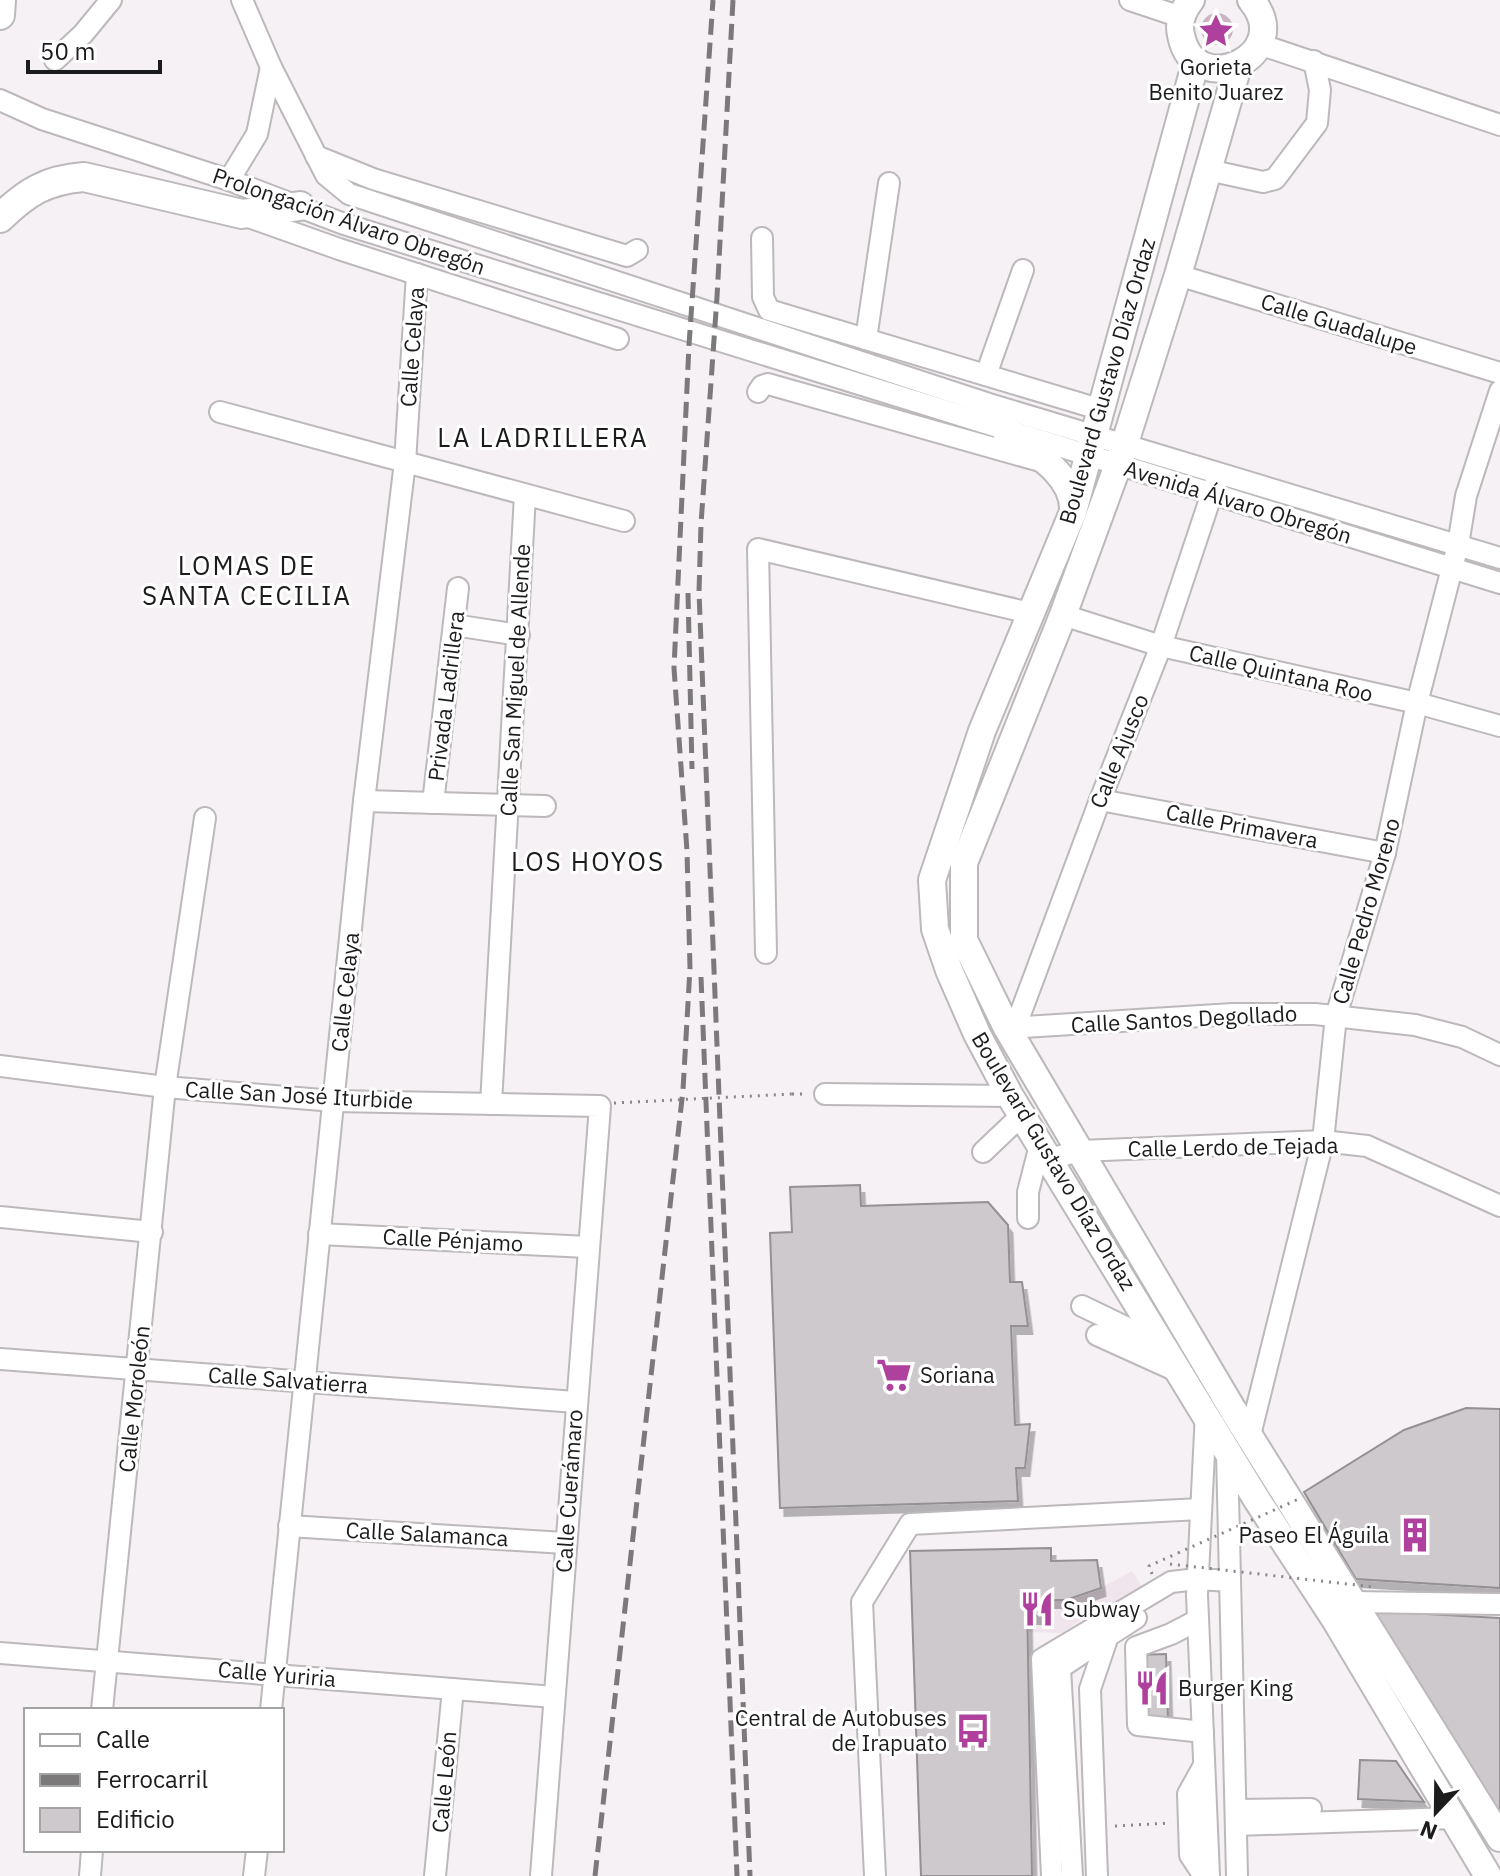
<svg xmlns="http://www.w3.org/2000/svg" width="1500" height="1876" font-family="'IBM Plex Sans',sans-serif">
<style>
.built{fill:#f0e4ed}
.water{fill:#ccb2c5}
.building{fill:#cec9cd;stroke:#949093;stroke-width:2;filter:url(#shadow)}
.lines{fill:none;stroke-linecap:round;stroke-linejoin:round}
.minor-casing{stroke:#bcb8bb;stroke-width:24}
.major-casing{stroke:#bcb8bb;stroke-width:30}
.highway-casing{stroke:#bcb8bb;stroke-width:32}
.path{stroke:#898689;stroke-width:3;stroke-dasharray:2 6;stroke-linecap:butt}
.minor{stroke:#fff;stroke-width:20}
.major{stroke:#fff;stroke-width:26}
.highway{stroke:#fff;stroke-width:28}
.rail{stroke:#7c797b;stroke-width:5;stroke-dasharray:16 8;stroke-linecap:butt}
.path-bridge{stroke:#898689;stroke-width:3;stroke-dasharray:2 6;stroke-linecap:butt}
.labels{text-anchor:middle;stroke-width:6;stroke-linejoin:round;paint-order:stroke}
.poi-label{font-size:22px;fill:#1d1c1d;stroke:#fff;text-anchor:start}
.street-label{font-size:22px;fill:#1d1c1d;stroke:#fff}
.quarter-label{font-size:26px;letter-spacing:2px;fill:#1d1c1d;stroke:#fff}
</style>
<defs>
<filter id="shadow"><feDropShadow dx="4.5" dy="8" stdDeviation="0" flood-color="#0004"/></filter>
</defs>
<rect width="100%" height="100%" fill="#f6f1f5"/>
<polygon class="built" points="1132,1571 1143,1588 1079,1621 1062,1633 1027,1632 1027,1600 1066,1600 1101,1588"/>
<circle class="water" cx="1217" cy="29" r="16"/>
<g class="building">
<polygon points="860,1185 861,1206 988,1202 1008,1225 1010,1282 1022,1282 1028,1326 1011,1326 1015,1425 1030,1424 1025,1468 1016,1468 1018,1501 780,1508 770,1233 792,1232 790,1187"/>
<polygon points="1466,1408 1500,1409 1500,1588 1356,1579 1304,1492 1404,1430"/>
<polygon points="1051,1548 1051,1561 1097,1560 1101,1588 1066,1600 1027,1600 1032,1876 921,1876 910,1551"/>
<polygon points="1045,1602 1045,1616 1030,1616 1030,1603"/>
<polygon points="1371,1611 1500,1618 1500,1819"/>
<polygon points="1166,1654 1168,1720 1138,1721 1135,1655"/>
<polygon points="1360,1760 1396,1761 1424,1802 1358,1799"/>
</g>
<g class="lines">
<g class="minor-casing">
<g id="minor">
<polyline points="242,0 271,67 326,175 349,194 989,404 1500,558"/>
<polyline points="1130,0 1181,17"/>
<polyline points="1259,44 1500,125"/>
<polyline points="55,60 83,34 111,0"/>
<polyline points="0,100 42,119 229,180 344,224 1500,583"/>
<polyline points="316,156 373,179 627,256 637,250"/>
<polyline points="1208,170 1263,182 1275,179 1317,123 1320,90 1314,61"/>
<polyline points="229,180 257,134 271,67"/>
<polyline points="246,216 339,249 618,339"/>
<polyline points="762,238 763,297 769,310 1102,410"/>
<polyline points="1178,275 1500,373"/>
<polyline points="866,339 889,183"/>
<polyline points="986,375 1023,270"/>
<polyline points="758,392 762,386 768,384 1040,461"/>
<polyline points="220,412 624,521"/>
<polyline points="1063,615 1161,646 1417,703 1500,726"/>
<polyline points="454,625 519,635"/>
<polyline points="1100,800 1385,853"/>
<polyline points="364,801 545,806"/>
<polyline points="433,803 458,588"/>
<polyline points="766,953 758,549 1030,613"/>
<polyline points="1007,1028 1233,1014 1315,1014 1415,1025 1462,1037 1500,1055"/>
<polyline points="1015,1028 1100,800 1161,646 1216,481"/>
<polyline points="0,1066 165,1087 334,1101 600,1106 541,1876"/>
<polyline points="825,1094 1010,1096"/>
<polyline points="491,1104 525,495"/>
<polyline points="983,1152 1022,1115"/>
<polyline points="1049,1159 1080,1151 1323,1141 1367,1146 1500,1206"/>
<polyline points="0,1217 152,1232"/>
<polyline points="1028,1218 1028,1192 1040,1145"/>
<polyline points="319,1234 588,1247"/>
<polyline points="1082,1306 1165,1346"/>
<polyline points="1097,1335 1181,1373"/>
<polyline points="0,1359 576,1402"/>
<polyline points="1206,1412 1197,1595 1209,1876"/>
<polyline points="1250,1435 1323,1141 1336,1016 1385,853 1417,703 1458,545 1466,496 1500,391"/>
<polyline points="1227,1452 1237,1876"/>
<polyline points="289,1526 565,1543"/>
<polyline points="1351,1602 1500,1604"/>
<polyline points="1198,1620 1171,1634 1136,1647 1138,1725 1203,1732"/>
<polyline points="0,1653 554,1697"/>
<polyline points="102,1710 165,1087 205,818"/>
<polyline points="271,1710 364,801 405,462 417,274"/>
<polyline points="1203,1767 1188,1794 1190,1855 1204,1876"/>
<polyline points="1236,1810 1311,1809"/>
<polyline points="1236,1825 1454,1818"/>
<polyline points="90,1876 92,1850"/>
<polyline points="254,1876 257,1850"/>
<polyline points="435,1876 453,1689"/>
<polyline points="875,1876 862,1602 910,1524 1200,1509"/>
<polyline points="1052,1876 1042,1659 1171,1582 1197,1579 1230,1581"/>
<polyline points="1072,1876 1060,1668 1108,1636"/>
<polyline points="1097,1876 1090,1689 1108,1636 1136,1618"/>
</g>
</g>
<g class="major-casing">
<g id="major">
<path d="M1191,0C1183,10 1178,22 1181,35C1194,103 1298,55 1251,0"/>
<polyline points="1196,61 1073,512 982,731 932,880 935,929 949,970 977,1034 1010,1096 1257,1500 1336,1621 1488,1876"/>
<polyline points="1238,66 1178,275 1118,465 1063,615 964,863 964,940 1007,1028 1233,1410 1500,1838"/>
<path d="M1006,432C1031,451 1075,474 1073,511"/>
</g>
</g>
<g class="highway-casing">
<g id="highway">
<polyline points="0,15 1,0"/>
<path d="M0,218C27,192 46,180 84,177L242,214L300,206"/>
</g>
</g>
<g class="path">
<polyline points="792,1094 806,1094"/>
<polyline points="1152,1574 1149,1566 1178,1553"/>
<polyline points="1115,1826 1171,1823"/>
</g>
<use href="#minor" class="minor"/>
<use href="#major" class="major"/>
<use href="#highway" class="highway"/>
<g class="rail">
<polyline points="733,0 717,297 701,524 699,592 750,1876"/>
<polyline points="688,593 692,769"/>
<polyline points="701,977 737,1876"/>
<polyline points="595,1876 683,1090 690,968 687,851 674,668 689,345 713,0"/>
</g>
<g class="path-bridge">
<polyline points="614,1103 792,1094"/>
<polyline points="1178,1553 1301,1498"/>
<polyline points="1170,1564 1374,1587"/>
</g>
</g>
<defs>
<g id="sight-bare" transform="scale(2.76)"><path d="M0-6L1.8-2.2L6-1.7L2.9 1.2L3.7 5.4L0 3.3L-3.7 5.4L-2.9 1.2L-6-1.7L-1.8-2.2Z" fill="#af409d" stroke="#fff" stroke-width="2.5" paint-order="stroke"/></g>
<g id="supermarket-bare" transform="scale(2.76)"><path d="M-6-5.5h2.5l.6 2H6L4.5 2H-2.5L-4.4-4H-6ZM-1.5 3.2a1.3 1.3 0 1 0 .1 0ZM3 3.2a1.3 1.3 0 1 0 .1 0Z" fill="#af409d" stroke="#fff" stroke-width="2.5" paint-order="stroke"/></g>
<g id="building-bare" transform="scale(2.76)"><path d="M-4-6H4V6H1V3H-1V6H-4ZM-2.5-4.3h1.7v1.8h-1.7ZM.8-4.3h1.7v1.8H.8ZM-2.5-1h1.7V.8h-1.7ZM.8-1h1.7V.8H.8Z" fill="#af409d" stroke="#fff" stroke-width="2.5" paint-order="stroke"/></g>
<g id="restaurant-bare" transform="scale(2.76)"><path d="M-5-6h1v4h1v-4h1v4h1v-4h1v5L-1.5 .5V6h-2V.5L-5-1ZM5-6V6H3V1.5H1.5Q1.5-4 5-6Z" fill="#af409d" stroke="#fff" stroke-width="2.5" paint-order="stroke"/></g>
<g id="bus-bare" transform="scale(2.76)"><path d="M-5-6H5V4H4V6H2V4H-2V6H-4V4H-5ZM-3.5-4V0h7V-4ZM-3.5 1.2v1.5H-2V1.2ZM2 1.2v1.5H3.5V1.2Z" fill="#af409d" stroke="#fff" stroke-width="2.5" paint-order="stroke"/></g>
</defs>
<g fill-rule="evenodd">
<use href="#sight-bare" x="1216" y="31"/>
<use href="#supermarket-bare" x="894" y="1375"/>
<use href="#building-bare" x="1415" y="1535"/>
<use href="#restaurant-bare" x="1037" y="1609"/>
<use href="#restaurant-bare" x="1152" y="1688"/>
<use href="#bus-bare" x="973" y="1731"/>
</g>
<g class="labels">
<g class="poi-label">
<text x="1216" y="75" text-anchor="middle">Gorieta<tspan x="1216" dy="25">Benito Juarez</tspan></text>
<text x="920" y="1383">Soriana</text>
<text x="1389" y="1543" text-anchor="end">Paseo El Águila</text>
<text x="1063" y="1617">Subway</text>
<text x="1178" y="1696">Burger King</text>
<text x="947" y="1726" text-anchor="end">Central de Autobuses<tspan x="947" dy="25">de Irapuato</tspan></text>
</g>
<g class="street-label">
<text transform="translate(349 221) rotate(19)" y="8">Prolongación Álvaro Obregón</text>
<text transform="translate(1339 324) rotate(17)" y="8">Calle Guadalupe</text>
<text transform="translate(412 347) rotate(-86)" y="8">Calle Celaya</text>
<text transform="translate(1107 381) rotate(-74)" y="8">Boulevard Gustavo Díaz Ordaz</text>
<text transform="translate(1238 502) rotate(17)" y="8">Avenida Álvaro Obregón</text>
<text transform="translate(1281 673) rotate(13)" y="8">Calle Quintana Roo</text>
<text transform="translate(515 680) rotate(-87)" y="8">Calle San Miguel de Allende</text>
<text transform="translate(446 696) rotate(-83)" y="8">Privada Ladrillera</text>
<text transform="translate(1119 751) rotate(-68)" y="8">Calle Ajusco</text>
<text transform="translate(1242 826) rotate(11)" y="8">Calle Primavera</text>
<text transform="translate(1366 911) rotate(-74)" y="8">Calle Pedro Moreno</text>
<text transform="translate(345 992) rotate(-84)" y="8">Calle Celaya</text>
<text transform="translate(1184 1019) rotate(-3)" y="8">Calle Santos Degollado</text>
<text transform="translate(299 1095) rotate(3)" y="8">Calle San José Iturbide</text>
<text transform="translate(1233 1147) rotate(-1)" y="8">Calle Lerdo de Tejada</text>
<text transform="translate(1054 1161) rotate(59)" y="8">Boulevard Gustavo Díaz Ordaz</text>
<text transform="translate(453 1240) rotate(3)" y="8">Calle Pénjamo</text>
<text transform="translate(288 1380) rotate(4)" y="8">Calle Salvatierra</text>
<text transform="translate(134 1399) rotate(-84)" y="8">Calle Moroleón</text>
<text transform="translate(569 1491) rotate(-86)" y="8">Calle Cuerámaro</text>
<text transform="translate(427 1534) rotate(3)" y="8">Calle Salamanca</text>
<text transform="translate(277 1674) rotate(5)" y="8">Calle Yuriria</text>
<text transform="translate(444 1782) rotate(-85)" y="8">Calle León</text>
</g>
<g class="quarter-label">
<text x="543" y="447">LA LADRILLERA</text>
<text x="247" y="575">LOMAS DE<tspan x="247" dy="30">SANTA CECILIA</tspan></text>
<text x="588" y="871">LOS HOYOS</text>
</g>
</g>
<rect x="24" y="1708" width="260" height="144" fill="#ffffff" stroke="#a5a4a5" stroke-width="2"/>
<rect x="40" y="1734" width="40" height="12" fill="#ffffff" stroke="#a5a4a5" stroke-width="2"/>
<text x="96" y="1748" font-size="24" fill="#1d1c1d">Calle</text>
<rect x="40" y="1774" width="40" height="12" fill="#7c797b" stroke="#a5a4a5" stroke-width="2"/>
<text x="96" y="1788" font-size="24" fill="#1d1c1d">Ferrocarril</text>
<rect x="40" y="1808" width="40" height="24" fill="#cec9cd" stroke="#a5a4a5" stroke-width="2"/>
<text x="96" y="1828" font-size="24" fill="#1d1c1d">Edificio</text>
<g transform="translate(1436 1812) rotate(202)" stroke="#ffffff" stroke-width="6" paint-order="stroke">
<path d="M0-6L14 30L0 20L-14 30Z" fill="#1d1c1d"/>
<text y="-12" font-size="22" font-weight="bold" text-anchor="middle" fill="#1d1c1d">N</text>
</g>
<path d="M28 60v12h132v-12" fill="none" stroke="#1d1c1d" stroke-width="4"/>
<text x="40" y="60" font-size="24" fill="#1d1c1d" stroke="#ffffff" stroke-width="6" paint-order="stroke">50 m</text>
</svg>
